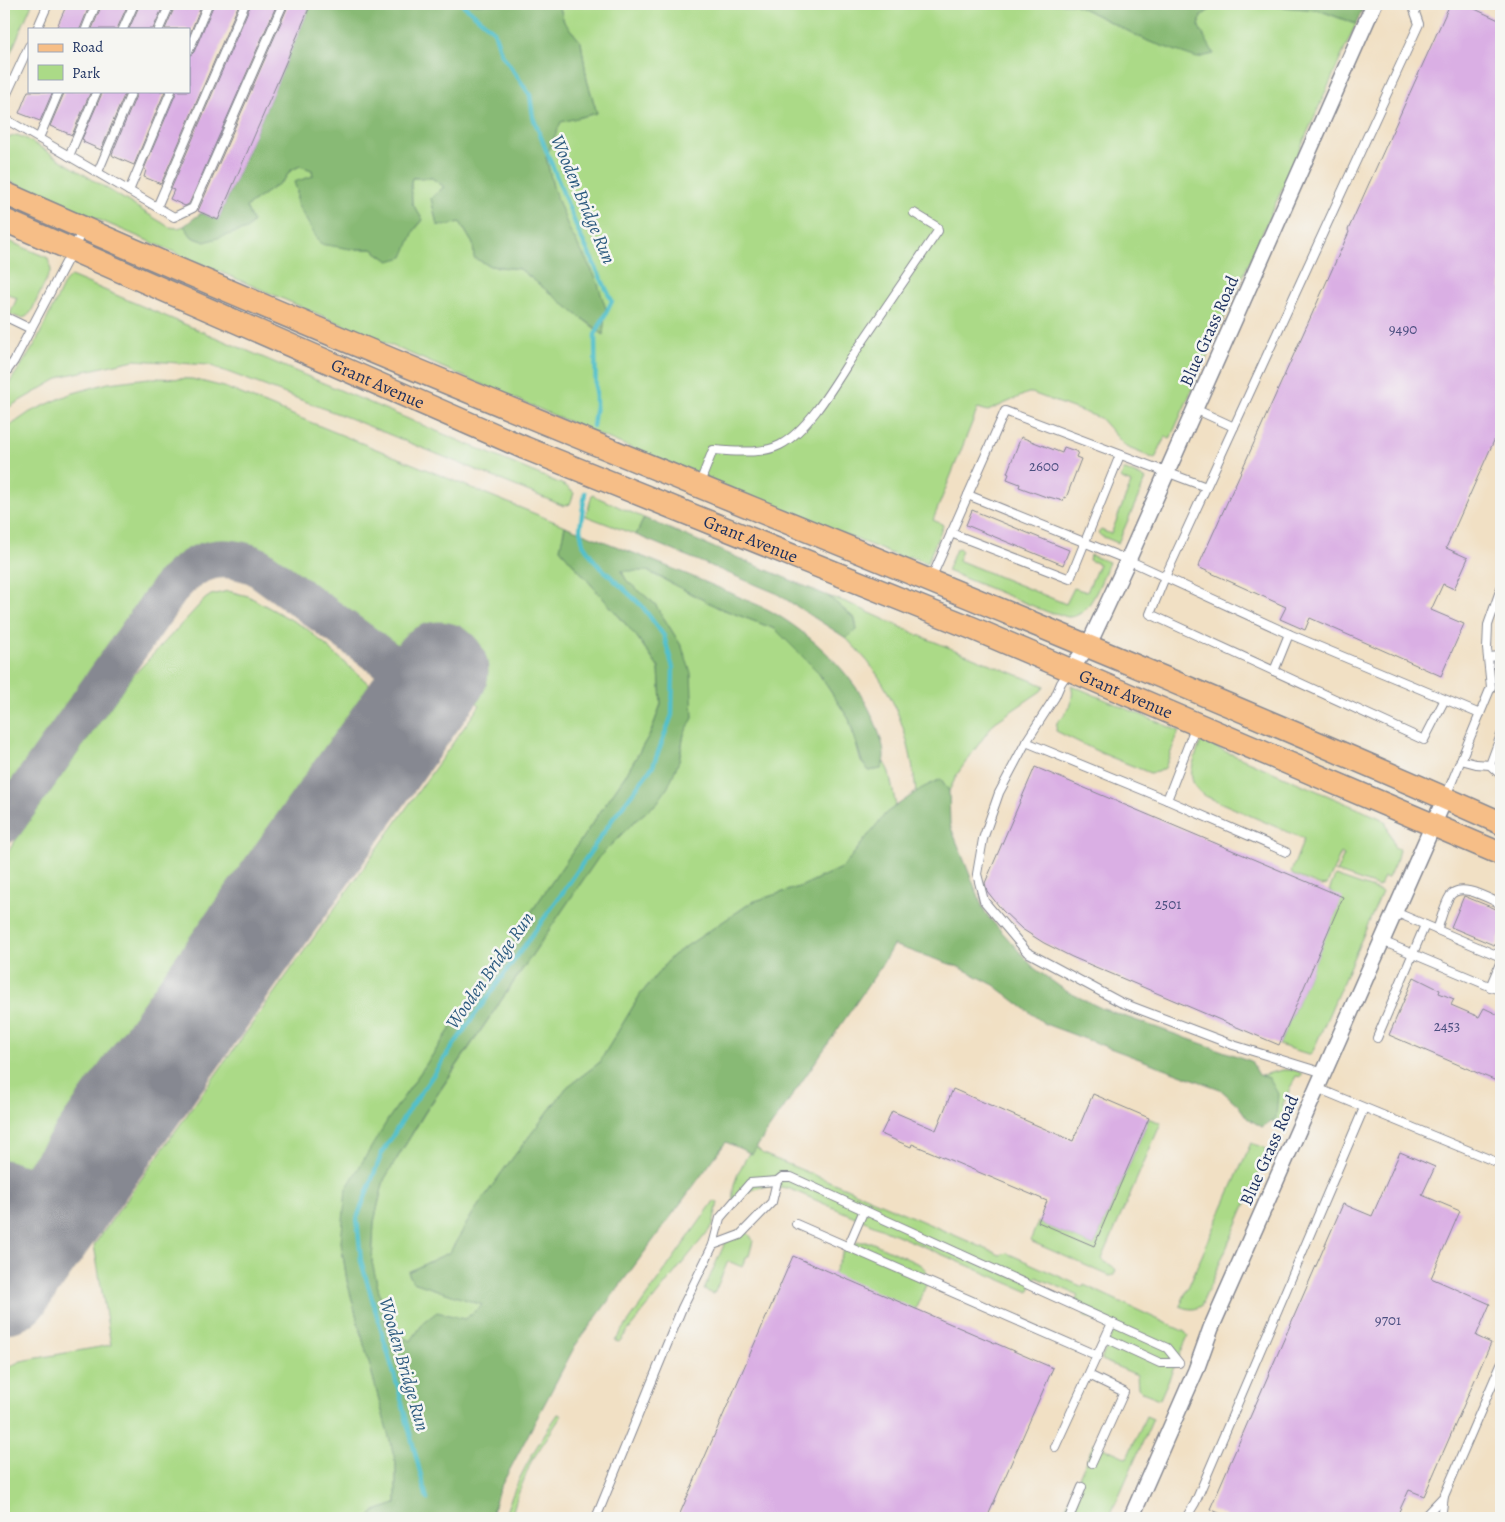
<svg xmlns="http://www.w3.org/2000/svg" width="1505" height="1522" font-family="Alegreya,serif">
<style>
.green{fill:#abda87;stroke:#638472}
.forest{fill:#88ba74;stroke:#527469}
.lines{fill:none;stroke-linecap:round;stroke-linejoin:round}
.stream{stroke:#53c0cb;stroke-width:4.5}
.taxiway{stroke:#868891;stroke-width:39}
.runway{stroke:#868891;stroke-width:99}
.building{fill:#daafe4}
.lane-casing{stroke:#868891;stroke-width:10}
.street-casing{stroke:#868891;stroke-width:18}
.primary-casing{stroke:#868891;stroke-width:25}
.lane{stroke:#fff;stroke-width:8}
.street{stroke:#fff;stroke-width:15}
.primary{stroke:#f6be87;stroke-width:22}
.labels{text-anchor:middle;stroke-width:5;stroke-linejoin:round;paint-order:stroke}
.number-label{font-size:15px;fill:#4b4f80}
.street-label{font-size:18px;fill:#1b2f5e;stroke:#f6f6f2}
.water-label{font-size:19px;font-style:italic;fill:#2c5a7f;stroke:#f6f6f2}
</style>
<rect width="100%" height="100%" fill="#f6f6f2"/>
<filter id="ink" filterUnits="userSpaceOnUse"><feTurbulence type="fractalNoise" baseFrequency=".02" numOctaves="2"/><feDisplacementMap in="SourceGraphic" scale="10" xChannelSelector="R" yChannelSelector="G"/><feConvolveMatrix kernelMatrix="1 2 1 2 8 2 1 2 1" color-interpolation-filters="sRGB"/></filter>
<filter id="wash" filterUnits="userSpaceOnUse"><feTurbulence type="fractalNoise" baseFrequency=".0096" numOctaves="4" result="noise"/><feDisplacementMap in="SourceGraphic" scale="20" xChannelSelector="R" yChannelSelector="G"/><feGaussianBlur stdDeviation="1.12" result="paint"/><feColorMatrix in="noise" values="0 0 0 0 0 0 0 0 0 0 0 0 0 0 0 0 0 1.4 0 .05"/><feComposite in="paint" operator="in"/></filter>
<g filter="url(#wash)">
<rect width="100%" height="100%" fill="#f1e0c4"/>
<g class="green">
<polygon points="4,4 32,4 4,68"/>
<path d="M559,4H1074L1150,42L1199,28L1201,16L1218,4L1274,5L1318,10L1356,24L1170,439L1165,437L1155,459L1126,447L1100,418L1032,393H1028L988,411L978,408L933,520L942,524L943,526L927,563L909,556L907,560L602,436L4,179V142L5,139L17,135L27,139L169,227L178,228L184,226C188,230 190,236 194,238C213,247 235,225 250,215L246,207L284,180L290,171L300,166L312,170L313,177L297,191V204L351,249H372L389,261L423,220L412,203L411,182L412,178H432L444,187L431,198L437,225H449L460,222L473,244L490,266L520,269L603,335L596,278L569,229L553,187L546,157L561,121L597,113L587,80L581,42L564,22Z"/>
<path d="M4,239L48,258L51,270L31,312C24,321 19,318 10,314L17,298L4,292Z"/>
<polygon points="71,276 566,486 574,493 570,504 564,506 349,418 209,365 134,360 63,376 4,410 4,391 34,346 65,282"/>
<path d="M149,378L192,379L224,387L565,526L560,549L637,637L659,669L661,704L651,732L627,773L387,1121L341,1242L347,1281L396,1463V1504L375,1511L369,1518H4V1374L11,1366L21,1361L111,1345L94,1245L480,705L278,560C271,556 262,550 254,548C227,540 198,545 176,562C170,566 165,573 160,579L4,798V430L30,412L70,394L108,383Z"/>
<polygon points="1124,470 1126,470 1146,479 1118,543 1101,536 1098,533 1101,530 1111,534 1131,483 1122,479 1121,477"/>
<polygon points="592,495 644,518 636,535 586,516"/>
<path d="M959,548L962,551L958,560L1066,604L1074,588L1087,592L1099,564L1089,560L1090,555L1109,562C1102,578 1091,617 1069,617C1063,617 1058,612 1050,613L947,571L956,549Z"/>
<polygon points="621,570 647,571 719,608 775,629 817,671 849,719 861,762 869,771 881,769 884,762 889,772 896,806 886,813 843,867 802,886 752,902 672,956 640,995 599,1063 567,1087 505,1168 473,1213 450,1252 408,1272 413,1282 483,1305 465,1319 424,1322 411,1341 388,1331 372,1263 374,1222 384,1180 425,1113 598,858 636,820 657,803 679,761 684,734 693,717 682,647 655,604 627,581"/>
<path d="M228,591L248,596L306,628L370,685L28,1167C18,1172 12,1167 4,1161V857L131,678L205,599L211,595Z"/>
<path d="M828,596L846,602L925,638L1045,686L1041,691L994,723L958,773L949,791L941,779L916,793C912,749 900,706 874,670C866,658 855,648 846,638L857,630L855,619Z"/>
<path d="M1071,685L1179,731L1165,768L1157,772L1150,773L1101,753L1056,731L1057,722C1067,714 1076,697 1071,685Z"/>
<path d="M1201,741L1380,818L1386,822C1386,827 1393,839 1394,847L1399,849L1397,858L1388,878L1384,877L1379,887L1336,872L1344,855L1341,853L1327,885L1321,886L1293,875L1291,872L1304,839L1203,795C1183,779 1194,762 1201,741Z"/>
<polygon points="1335,876 1382,892 1313,1051 1310,1054 1308,1054 1279,1045 1342,898 1329,891"/>
<path d="M1283,1070H1294L1301,1073V1077L1296,1076L1282,1106L1287,1109C1285,1115 1283,1121 1277,1123L1272,1121L1276,1118L1269,1078L1261,1075Z"/>
<path d="M1149,1118L1161,1123L1102,1259C1106,1264 1112,1264 1116,1270L1114,1275L1110,1276L1030,1241L1038,1222L1094,1246Z"/>
<path d="M1251,1143L1263,1147L1268,1153L1201,1306C1194,1311 1188,1309 1180,1306Z"/>
<path d="M756,1147L763,1154L846,1188L1000,1255L1007,1253L1083,1287L1084,1285L1185,1332L1188,1336L1160,1399L1142,1392L1138,1388L1137,1375L1101,1360L1114,1329L1084,1316L1087,1309L1075,1303L1078,1295L1036,1277L1029,1292L790,1189C766,1183 752,1187 733,1202C731,1183 740,1169 749,1153L752,1154Z"/>
<polygon points="714,1201 718,1202 713,1225 710,1229 619,1342 615,1341"/>
<path d="M739,1230C747,1231 750,1234 753,1241L749,1256H747L742,1267L728,1261L714,1294L704,1290L728,1236Z"/>
<path d="M859,1242H871L921,1265C927,1270 928,1275 927,1283L903,1337L821,1302L843,1252L851,1245Z"/>
<path d="M558,1414L562,1415L531,1462L517,1497L511,1518H504C516,1480 535,1447 558,1414Z"/>
<polygon points="1146,1416 1153,1419 1109,1518 1061,1518 1094,1443 1127,1458"/>
</g>
<g class="forest">
<polygon points="311,4 559,4 564,22 581,42 587,80 597,113 561,122 546,157 553,187 569,229 596,278 606,309 603,335 593,326 576,314 520,269 490,266 474,258 473,244 460,222 449,225 437,225 431,198 444,187 432,178 412,178 411,182 412,203 423,220 415,229 403,257 389,261 372,249 351,249 320,244 297,204 297,191 294,182 313,176 312,170 300,166 290,171 284,180 246,207 253,222 247,229 205,242 192,237 184,226 201,213 218,220"/>
<polygon points="1074,4 1218,4 1201,16 1199,27 1214,54 1197,58 1150,42"/>
<polygon points="1244,4 1365,4 1356,24 1318,10"/>
<polygon points="644,518 828,596 855,619 857,630 846,638 776,593 636,535"/>
<path d="M565,526C620,548 676,569 731,593C746,601 764,606 779,616C818,640 860,681 876,725C881,739 888,754 881,769L869,771L862,762L849,719L817,671L775,629L719,608L648,571H621L627,581L655,604L682,647L691,673L693,718L684,734L679,761L668,787L657,803L636,820L598,858L425,1112L384,1180L374,1222L372,1262L388,1331L411,1341L424,1322L437,1312L465,1319L482,1305L413,1282L408,1272L450,1252L473,1213L505,1168L567,1087L599,1063L640,995L672,956L752,902L802,886L843,867L886,813L922,788L941,779L949,791L950,825L985,913L1034,968L1066,991L1101,1008L1251,1061L1259,1075L1269,1078L1278,1094L1276,1118L1262,1127L1247,1118L1238,1105L1220,1089L1045,1024L994,985L959,967L893,945L880,968L752,1154L726,1142L575,1346L499,1490L490,1518H369L375,1511L396,1504V1463L347,1281L341,1242L346,1189L387,1121L627,773L651,732L661,704L659,668L637,637L560,549Z"/>
</g>
<g class="lines">
<g class="stream">
<polyline points="462,4 494,31 501,53 530,95 533,117 579,233 612,301 595,335 596,405 593,426"/>
<polyline points="427,1499 399,1391 361,1261 357,1218 382,1153 406,1114 474,1016 563,892 612,820 653,766 672,715 673,668 664,636 642,606 596,563 583,544 580,529 585,493"/>
</g>
<g class="taxiway">
<path d="M4,824L172,586C197,558 222,552 257,566L426,689"/>
<path d="M4,1179C25,1188 56,1191 75,1175C83,1169 90,1160 98,1153"/>
<path d="M4,1181C33,1206 29,1234 16,1266"/>
</g>
<polyline class="runway" points="4,1284 439,671"/>
</g>
<g id="blocks">
<g class="building">
<polygon points="67,4 90,4 80,29 56,29"/>
<polygon points="102,4 128,4 117,29 92,29"/>
<polygon points="140,4 164,4 153,29 129,29"/>
<polygon points="176,4 202,4 189,36 189,29 165,29"/>
<polygon points="214,4 239,4 161,184 144,177 146,170 144,169 177,91 189,91 189,56 194,52"/>
<polygon points="251,4 277,4 189,204 185,206 170,199 174,190 171,189"/>
<polygon points="289,4 311,4 218,220 198,211"/>
<polygon points="1450,4 1464,4 1501,21 1501,425 1446,548 1468,558 1454,589 1443,584 1431,610 1464,624 1441,676 1310,618 1305,630 1280,619 1286,607 1198,567 1349,232 1348,230"/>
<polygon points="28,91 53,91 40,121 19,113"/>
<polygon points="65,91 91,91 72,135 50,126"/>
<polygon points="103,91 126,91 101,150 83,142 84,140 82,139"/>
<polygon points="138,91 165,91 134,165 113,156 112,154"/>
<polygon points="1021,437 1062,453 1064,447 1078,452 1076,457 1081,459 1066,498 1064,497 1063,501 1049,497 1049,498 1019,487 1020,484 1007,479 1009,474 1007,473"/>
<polygon points="972,510 1069,550 1063,565 966,525"/>
<polygon points="1035,767 1343,897 1279,1045 1072,957 1044,943 1022,929 1002,910 987,891 985,883"/>
<polygon points="1464,896 1501,911 1501,934 1496,946 1451,927"/>
<polygon points="1414,977 1440,990 1439,993 1454,999 1451,1005 1479,1017 1484,1008 1501,1016 1501,1083 1389,1035"/>
<polygon points="953,1089 1073,1141 1093,1094 1149,1118 1094,1246 1038,1222 1047,1201 912,1144 911,1147 881,1134 892,1111 936,1130"/>
<polygon points="1400,1152 1435,1167 1422,1195 1460,1211 1431,1278 1490,1304 1476,1336 1491,1343 1424,1496 1409,1490 1396,1518 1230,1518 1210,1509 1343,1204 1372,1216"/>
<polygon points="793,1256 1053,1368 987,1518 678,1518"/>
</g>
</g>
</g>
<g filter="url(#ink)">
<use href="#blocks" fill-opacity="0" stroke="#868891" stroke-width="1"/>
<g class="lines">
<g class="lane-casing">
<g id="lane">
<polyline points="1412,4 1419,24 1165,577 1150,614 1424,740 1444,701"/>
<polyline points="37,29 48,4"/>
<polyline points="86,29 96,4"/>
<polyline points="123,29 134,4"/>
<polyline points="159,29 170,4"/>
<polyline points="189,50 208,4"/>
<polyline points="4,100 29,46"/>
<polyline points="4,110 7,120 174,217 193,208 283,4"/>
<polyline points="39,138 59,91"/>
<polyline points="69,156 97,91"/>
<polyline points="98,172 132,91"/>
<polyline points="129,191 171,91"/>
<polyline points="157,207 245,4"/>
<polyline points="4,316 31,329"/>
<polyline points="4,375 14,361 83,230"/>
<polyline points="1195,409 1234,427"/>
<path d="M699,485L713,450C734,451 760,455 780,445C809,430 836,382 854,354C882,313 910,272 938,231L937,227L914,213"/>
<polyline points="968,495 1128,560 1289,634 1480,714"/>
<polyline points="951,533 1070,579 1120,455"/>
<polyline points="931,579 1005,411 1206,487"/>
<polyline points="1488,657 1501,656"/>
<polyline points="1069,671 1061,683 1055,697 1026,742 999,793 983,839 977,874 984,901 1027,952 1120,1002 1233,1045 1324,1073"/>
<polyline points="1274,671 1289,634"/>
<polyline points="1026,742 1167,800 1286,852"/>
<polyline points="1461,760 1476,764 1490,765 1501,775"/>
<polyline points="1490,765 1501,735"/>
<polyline points="1446,796 1491,687 1487,649 1488,625 1501,588"/>
<polyline points="1167,800 1196,725"/>
<polyline points="1395,912 1501,957"/>
<path d="M1437,930C1441,920 1444,905 1450,896C1460,881 1489,899 1501,904"/>
<polyline points="1382,941 1501,991"/>
<polyline points="1490,987 1501,961"/>
<polyline points="1377,1038 1425,925"/>
<polyline points="1317,1088 1501,1164"/>
<polyline points="796,1224 1098,1356"/>
<polyline points="713,1245 740,1235 772,1202 777,1181"/>
<polyline points="848,1247 864,1210"/>
<polyline points="1089,1375 1124,1392 1092,1463"/>
<polyline points="1055,1447 1112,1323"/>
<polyline points="596,1518 682,1308 713,1245 720,1218 750,1183 777,1181 782,1177 791,1177 1167,1348 1179,1363 1160,1363 1106,1338"/>
<polyline points="1069,1518 1082,1487"/>
<polyline points="1186,1518 1195,1503 1364,1108"/>
<polyline points="1423,1518 1444,1496"/>
<polyline points="1441,1518 1444,1496 1501,1364"/>
</g>
</g>
<g class="street-casing">
<g id="street">
<polyline points="1070,670 1088,646 1128,560 1374,4"/>
<polyline points="1131,1518 1196,1370 1211,1328 1445,798"/>
</g>
</g>
<g class="primary-casing">
<g id="primary">
<path d="M4,193C498,413 1006,603 1501,823"/>
<path id="s1" d="M4,220L525,448L972,628L1501,854"/>
</g>
</g>
<use href="#lane" class="lane"/>
<use href="#street" class="street"/>
<use href="#primary" class="primary"/>
</g>
</g>
<g class="labels">
<g class="number-label">
<text x="1403" y="334">9490</text>
<text x="1044" y="471">2600</text>
<text x="1168" y="909">2501</text>
<text x="1447" y="1031">2453</text>
<text x="1388" y="1325">9701</text>
</g>
<g class="street-label">
<text transform="translate(1209 331) rotate(-66)" y="6">Blue Grass Road</text>
<text dy="6" stroke="none"><textPath href="#s1" startOffset="408">Grant Avenue</textPath></text>
<text dy="6" stroke="none"><textPath href="#s1" startOffset="812">Grant Avenue</textPath></text>
<text dy="6" stroke="none"><textPath href="#s1" startOffset="1218">Grant Avenue</textPath></text>
<text transform="translate(1269 1150) rotate(-66)" y="6">Blue Grass Road</text>
</g>
<g class="water-label">
<text transform="translate(584 199) rotate(67)" y="7">Wooden Bridge Run</text>
<text transform="translate(489 970) rotate(-55)" y="7">Wooden Bridge Run</text>
<text transform="translate(405 1364) rotate(74)" y="7">Wooden Bridge Run</text>
</g>
</g>
<rect width="1505" height="1522" fill="none" stroke="#f6f6f2" stroke-width="20"/>
<rect x="28" y="28" width="162" height="65" fill="#f6f6f2" stroke="#9ea6b7"/>
<rect x="38" y="44" width="25" height="8" fill="#f6be87" stroke="#9ea6b7"/>
<text x="72" y="52" font-size="15" fill="#1b2f5e">Road</text>
<rect x="38" y="65" width="25" height="15" fill="#abda87" stroke="#9ea6b7"/>
<text x="72" y="78" font-size="15" fill="#1b2f5e">Park</text>
</svg>
